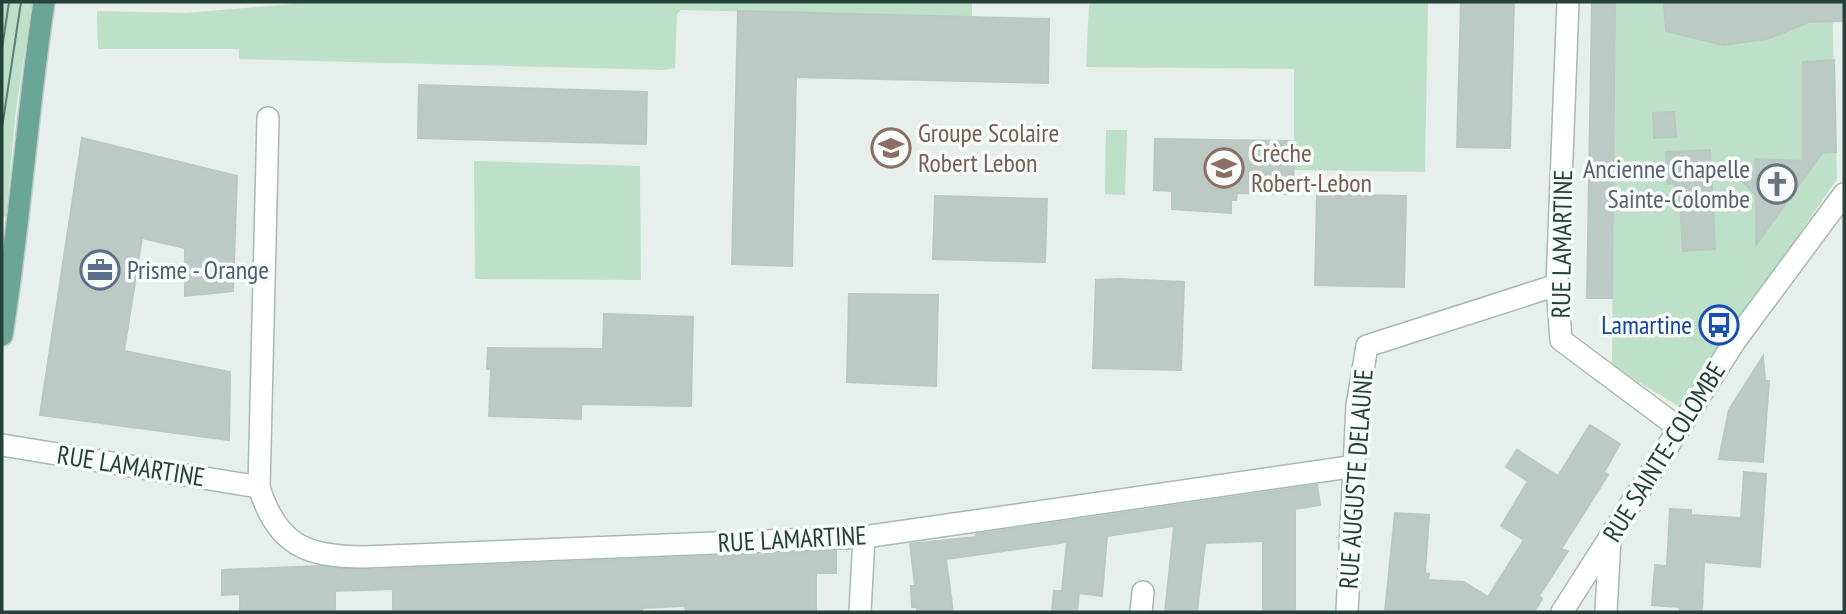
<svg xmlns="http://www.w3.org/2000/svg" width="1846" height="614" font-family="'PT Sans Narrow',sans-serif">
<style>
.green{fill:#bfe0c8}
.building{fill:#bbcac4;stroke:#b8c9c2;stroke-width:2}
.lines{fill:none;stroke-linecap:round;stroke-linejoin:round}
.street-casing{stroke:#a8b8b2;stroke-width:24}
.primary-casing{stroke:#c2cac8;stroke-width:24}
.street{stroke:#fff;stroke-width:21}
.primary{stroke:#6aa596;stroke-width:21}
.tram{stroke:#5f7d75;stroke-width:2}
.labels{text-anchor:middle;stroke-width:7;stroke-linejoin:round;paint-order:stroke}
.education-label{font-size:26px;fill:#785e54;stroke:#f7fbf9;text-anchor:start}
.worship-label{font-size:26px;fill:#5b616d;stroke:#f7fbf9;text-anchor:end}
.street-label{font-size:26px;fill:#24423a;stroke:#f7fbf9}
.service-label{font-size:26px;fill:#4e5e75;stroke:#f7fbf9;text-anchor:start}
.transit-label{font-size:26px;fill:#164399;stroke:#f7fbf9;text-anchor:end}
</style>
<rect width="100%" height="100%" fill="#e6efeb"/>
<g class="green">
<polygon points="2,2 32,2 15,117 6,217 2,216"/>
<polygon points="316,2 972,2 972,17 681,10 677,14 675,68 662,70 239,59 239,49 98,49 97,11 186,13"/>
<polygon points="1089,2 1428,2 1425,172 1294,170 1294,69 1086,67"/>
<polygon points="1615,2 1832,2 1837,179 1680,407 1612,366"/>
<polygon points="1106,130 1127,130 1125,195 1105,194"/>
<polygon points="474,161 640,166 641,280 475,279"/>
</g>
<g class="building">
<polygon points="1461,2 1514,2 1510,148 1457,147"/>
<polygon points="1592,2 1615,2 1612,298 1587,298"/>
<polygon points="1664,2 1844,2 1844,21 1809,22 1767,39 1723,45 1666,31"/>
<polygon points="738,11 1049,19 1048,83 796,77 792,266 732,264"/>
<polygon points="1834,60 1836,152 1822,153 1756,245 1756,195 1734,173 1755,171 1755,159 1803,161 1803,62"/>
<polygon points="419,85 647,92 646,144 418,138"/>
<polygon points="1674,112 1676,137 1654,138 1653,113"/>
<polygon points="82,138 237,176 233,291 185,296 185,248 142,238 124,351 230,372 229,440 40,415"/>
<polygon points="1155,139 1294,141 1293,194 1237,193 1236,200 1231,200 1231,213 1172,209 1172,191 1154,190"/>
<polygon points="1710,150 1715,249 1683,251 1679,187 1675,188 1675,183 1667,184 1666,152"/>
<polygon points="1317,194 1406,196 1404,287 1315,285"/>
<polygon points="935,196 1047,199 1045,262 933,259"/>
<polygon points="1119,279 1184,282 1181,370 1093,368 1096,280"/>
<polygon points="849,294 938,295 936,386 847,382"/>
<polygon points="604,314 693,317 691,406 581,404 581,419 489,416 491,369 487,369 488,348 603,349"/>
<polygon points="1763,356 1765,381 1769,381 1763,462 1719,459 1729,410"/>
<polygon points="1590,425 1620,444 1604,472 1608,475 1561,549 1568,551 1539,596 1542,599 1534,612 1385,612 1395,513 1429,515 1425,573 1429,574 1428,580 1464,582 1488,597 1524,540 1501,526 1528,481 1506,467 1517,450 1558,476"/>
<polygon points="1744,472 1766,474 1760,567 1704,562 1702,612 1679,612 1680,607 1652,605 1655,565 1667,566 1670,509 1691,510 1691,515 1741,518"/>
<polygon points="1317,485 1320,505 1295,509 1295,612 1263,612 1263,541 1205,543 1197,612 1165,612 1174,526 1107,536 1102,596 1079,593 1077,612 1052,612 1054,591 1062,591 1067,542 946,559 953,612 917,612 917,607 912,607 911,586 915,586 910,544 976,537 976,534"/>
<polygon points="836,551 836,573 816,573 816,612 686,612 685,606 642,608 642,612 393,612 393,589 335,591 335,612 240,612 240,594 222,595 222,570 320,566 365,570"/>
</g>
<g class="lines">
<g class="street-casing">
<g id="street">
<polyline points="1568,2 1557,285 1561,340 1679,428"/>
<path d="M268,118L259,487C277,545 306,557 364,557L864,537L1356,466"/>
<polyline points="2,445 259,487"/>
<polyline points="860,612 864,537"/>
<polyline points="1141,612 1143,592"/>
<polyline points="1347,612 1357,406 1367,346 1557,285"/>
<polyline points="1562,612 1735,341 1844,194"/>
<polyline points="1606,612 1610,539"/>
</g>
</g>
<g class="primary-casing">
<path id="primary" d="M2,335C20,224 27,113 44,2"/>
</g>
<use href="#street" class="street"/>
<use href="#primary" class="primary"/>
<g class="tram">
<polyline points="2,49 9,2"/>
<polyline points="2,128 21,2"/>
</g>
</g>
<defs>
<g id="school-ring" transform="scale(2.0125)"><circle r="9.5" fill="#f7fbf9" stroke="#8d6e63" stroke-width="1.5"/><path d="M0-5L7-2L0 1L-7-2ZM-4 1L0 2.5L4 1V4Q0 6-4 4Z" fill="#8d6e63"/></g>
<g id="church-ring" transform="scale(2.0125)"><circle r="9.5" fill="#f7fbf9" stroke="#6b7280" stroke-width="1.5"/><path d="M-1.2-6h2.4v3.5h3.3v2.4h-3.3V6h-2.4V-.1h-3.3v-2.4h3.3Z" fill="#6b7280"/></g>
<g id="office-ring" transform="scale(2.0125)"><circle r="9.5" fill="#f7fbf9" stroke="#5c6f8a" stroke-width="1.5"/><path d="M-6-3h4V-5.5h4V-3h4V5H-6ZM-1-4.5V-3h2v-1.5ZM-6 0V1H6V0Z" fill="#5c6f8a"/></g>
<g id="bus-ring" transform="scale(2.0125)"><circle r="9.5" fill="#f7fbf9" stroke="#1a4fb4" stroke-width="1.5"/><path d="M-5-6H5V4H4V6H2V4H-2V6H-4V4H-5ZM-3.5-4V0h7V-4ZM-3.5 1.2v1.5H-2V1.2ZM2 1.2v1.5H3.5V1.2Z" fill="#1a4fb4"/></g>
</defs>
<g fill-rule="evenodd">
<use href="#school-ring" x="891" y="148"/>
<use href="#school-ring" x="1224" y="168"/>
<use href="#church-ring" x="1777" y="184"/>
<use href="#office-ring" x="100" y="270"/>
<use href="#bus-ring" x="1719" y="325"/>
</g>
<g class="labels">
<g class="education-label">
<text x="918" y="142">Groupe Scolaire<tspan x="918" dy="30">Robert Lebon</tspan></text>
<text x="1251" y="162">Crèche<tspan x="1251" dy="30">Robert-Lebon</tspan></text>
</g>
<g class="worship-label">
<text x="1750" y="178">Ancienne Chapelle<tspan x="1750" dy="30">Sainte-Colombe</tspan></text>
</g>
<g class="street-label">
<text transform="translate(1562 244) rotate(-89)" y="9">RUE LAMARTINE</text>
<text transform="translate(1664 452) rotate(-58)" y="9">RUE SAINTE-COLOMBE</text>
<text transform="translate(131 466) rotate(9)" y="9">RUE LAMARTINE</text>
<text transform="translate(1356 479) rotate(-86)" y="9">RUE AUGUSTE DELAUNE</text>
<text transform="translate(792 539) rotate(-3)" y="9">RUE LAMARTINE</text>
</g>
<g class="service-label">
<text x="127" y="279">Prisme - Orange</text>
</g>
<g class="transit-label">
<text x="1692" y="334">Lamartine</text>
</g>
</g>
<rect width="1846" height="614" fill="none" stroke="#24423a" stroke-width="7"/>
</svg>
